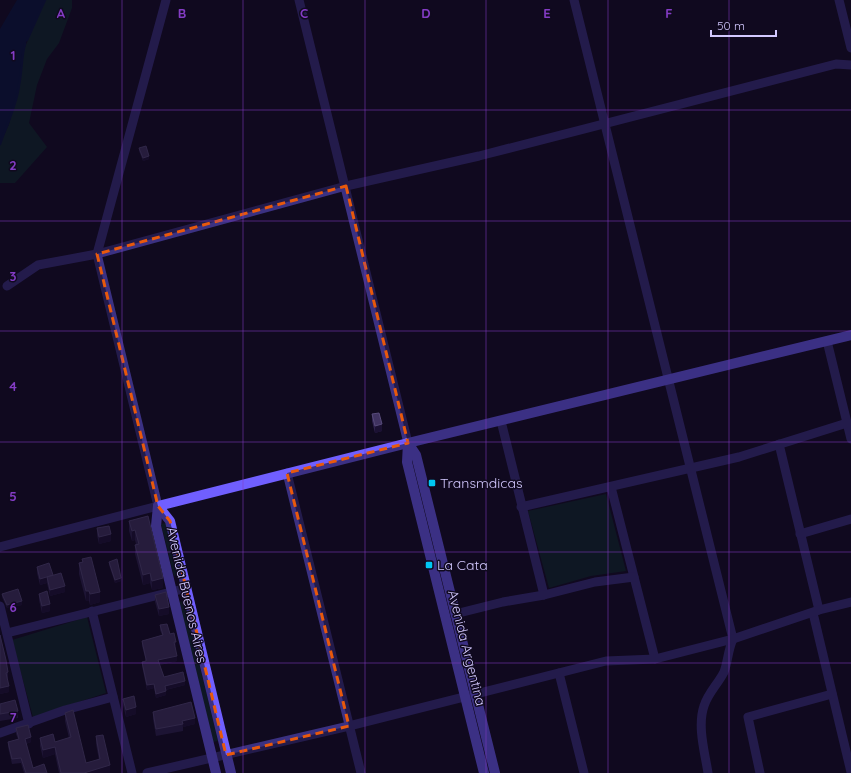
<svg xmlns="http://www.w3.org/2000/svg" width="851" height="773" font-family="Quicksand,sans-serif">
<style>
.green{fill:#0d2829}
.water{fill:#05153d}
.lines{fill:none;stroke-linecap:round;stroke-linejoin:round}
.stream{stroke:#05153d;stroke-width:2.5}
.street{stroke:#3b3182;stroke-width:9}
.secondary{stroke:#705fff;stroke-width:10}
.wall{fill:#2e224e}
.shaded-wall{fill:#1b1133}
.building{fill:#403361;stroke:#574b7a}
.marked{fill:none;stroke:#e8590c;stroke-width:3;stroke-dasharray:8 5;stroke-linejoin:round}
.grid{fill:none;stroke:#843cc5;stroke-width:1;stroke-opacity:0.55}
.poi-dot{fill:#00c7f3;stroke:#100a1f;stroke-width:1.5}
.labels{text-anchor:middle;stroke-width:3;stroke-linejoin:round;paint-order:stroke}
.poi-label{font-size:14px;fill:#d3c8ff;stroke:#100a1f;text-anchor:start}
.street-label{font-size:14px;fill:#d3c8ff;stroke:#100a1f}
.grid-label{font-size:13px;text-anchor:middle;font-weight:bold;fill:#843cc5;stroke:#100a1f;stroke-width:3;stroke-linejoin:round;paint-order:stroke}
</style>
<rect width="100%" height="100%" fill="#100a1f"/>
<g class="green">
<polygon points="45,0 72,0 72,8 59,43 47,59 37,85 29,123 47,147 15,183 0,183 0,145 9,124 19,85 22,54"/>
<polygon points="606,494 626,571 591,576 549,588 528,511"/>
<polygon points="166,523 179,574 174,576 161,524"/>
<polygon points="184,601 218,741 212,742 179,602"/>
<polygon points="87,617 106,693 33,717 12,640"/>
</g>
<polygon class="water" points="17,0 45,0 25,45 22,54 19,85 9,124 0,144 0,29"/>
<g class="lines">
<g class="stream">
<polyline points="27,40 45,0"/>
<path d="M0,144C6,126 17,104 19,85C22,71 21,58 25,44"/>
</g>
<g class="street">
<polyline points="299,0 408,443"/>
<path d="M574,0L733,639C728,650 728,661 724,672C718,684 708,693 704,706C697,726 705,753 708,773"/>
<polyline points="839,0 851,48"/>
<polyline points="7,286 38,265 97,254 346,186 479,156 836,64 851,65"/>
<polyline points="827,341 851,439"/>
<polyline points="501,421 544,595"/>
<polyline points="779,444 819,610"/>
<polyline points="287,473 361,773"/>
<polyline points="611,487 655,659"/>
<polyline points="521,507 739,457 847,423"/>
<polyline points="800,534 851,519"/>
<polyline points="0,547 158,506 97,254 166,0"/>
<polyline points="0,606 29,724"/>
<polyline points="92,611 132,773"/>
<polyline points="813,613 851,772"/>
<polyline points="455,614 503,602 544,595 595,582 634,577"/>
<polyline points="7,633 187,588"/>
<polyline points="559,673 584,773"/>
<polyline points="0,733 65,710 113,697"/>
<polyline points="147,773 349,726 606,661 655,659 733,639 819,610 851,602"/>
<polyline points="760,773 748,717 832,694"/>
</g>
<g class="secondary">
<polyline points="408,443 416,455 495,773"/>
<polyline points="408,443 407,462 484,773"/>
<polyline points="158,506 408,443 851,335"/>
<polyline points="158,506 170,521 231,773"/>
<polyline points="158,506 156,526 216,773"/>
</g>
</g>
<g class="wall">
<polygon points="139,148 149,159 143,161 139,151"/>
<polygon points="372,414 382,431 375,433 372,421"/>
<polygon points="148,516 163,588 152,590 150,583 143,585 135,554 135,545 136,544 135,540 132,541 129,531 129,521"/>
<polygon points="97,528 111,541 99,544 97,535"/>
<polygon points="82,559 100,602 90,605 89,601 86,601 79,574 79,563 82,562"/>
<polygon points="109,562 121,581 115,583 109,565"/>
<polygon points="37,567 53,575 65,592 50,596 47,583 40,585 37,573"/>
<polygon points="2,594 22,605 7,608 2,597"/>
<polygon points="39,594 50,611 42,613 39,600"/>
<polygon points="155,595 169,614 159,616 155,602"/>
<polygon points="160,625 170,634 176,646 175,646 177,661 160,665 164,677 185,685 166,690 166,695 156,698 154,688 147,690 142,666 142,662 146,661 142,646 142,641 162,635 160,630"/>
<polygon points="0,635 8,672 8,678 7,679 9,692 0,694"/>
<polygon points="123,699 136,714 126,717 123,705"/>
<polygon points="0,702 0,704 18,711 18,718 0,721"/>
<polygon points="153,712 195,724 183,727 183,731 156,736 153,719"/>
<polygon points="65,713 86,763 99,760 96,744 96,736 110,773 59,773 55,754 43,758 40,746 40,738 55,742 69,738 65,721"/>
<polygon points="16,728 31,742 26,744 33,768 47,773 24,773 21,763 12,764 8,747 8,742 18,739 16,734"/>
</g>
<g class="shaded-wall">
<polygon points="149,156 149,159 143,161 143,158"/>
<polygon points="382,424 382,431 375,433 375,426"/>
<polygon points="135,530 135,540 132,541 132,531"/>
<polygon points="111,534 111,541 99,544 99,537"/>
<polygon points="150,573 150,583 143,585 143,575"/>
<polygon points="53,575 53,581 47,577 47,583 40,585 40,579"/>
<polygon points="121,578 121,581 115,583 115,580"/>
<polygon points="163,578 163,588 152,590 152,581"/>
<polygon points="65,586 65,592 50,596 50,590"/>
<rect x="86" y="591" width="3" height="10"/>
<polygon points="100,592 100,602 90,605 90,594"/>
<polygon points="22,601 22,605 7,608 7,605"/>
<polygon points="50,604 50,611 42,613 42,606"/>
<polygon points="169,607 169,614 159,616 159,609"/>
<polygon points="174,642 176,642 176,646 174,647"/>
<polygon points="177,656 177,661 158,665 158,660"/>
<polygon points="185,681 185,685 165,690 165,686"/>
<polygon points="154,684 154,688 147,690 147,685"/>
<polygon points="9,686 9,692 0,694 0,688"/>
<polygon points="166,691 166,695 156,698 156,694"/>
<polygon points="136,707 136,714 126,717 126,710"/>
<polygon points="195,718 195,724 183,727 182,721"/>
<polygon points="31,737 31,742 25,744 25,739"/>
<polygon points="55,747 55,754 43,758 43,750"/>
<polygon points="110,765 110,773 84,773"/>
</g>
<g class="building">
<polygon points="146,146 149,156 143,158 139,148"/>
<polygon points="379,413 382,424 375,426 372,414"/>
<polygon points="148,516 163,578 152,581 150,573 143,575 135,545 139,544 135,530 132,531 129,521"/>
<polygon points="109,526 111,534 99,537 97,528"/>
<polygon points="91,557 100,592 90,594 89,591 86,591 79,563 83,562 82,559"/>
<polygon points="117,559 121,578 115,580 109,562"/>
<polygon points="49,563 53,575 40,579 37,567"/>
<polygon points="61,573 65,586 50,590 47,577"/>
<polygon points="18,589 22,601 7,605 2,594"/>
<polygon points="47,591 50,604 42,606 39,594"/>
<polygon points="166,592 169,607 159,609 155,595"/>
<polygon points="167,624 170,634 174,633 176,642 174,642 177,656 158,660 164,677 183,672 185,681 165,686 166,691 156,694 154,684 147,685 142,662 146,661 146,659 142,641 163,635 160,625"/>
<polygon points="0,635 6,660 8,672 6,673 9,686 0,688"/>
<polygon points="134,696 136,707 126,710 123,699"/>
<polygon points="15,700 18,711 0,714 0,704"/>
<polygon points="191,702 195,718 182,721 183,724 156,729 153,712"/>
<polygon points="73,710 86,763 100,759 96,736 103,735 110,765 84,773 61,773 55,747 43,750 40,738 53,734 55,742 71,737 65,713"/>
<polygon points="28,725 31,737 25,739 33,768 44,764 47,773 26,773 21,758 12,759 8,742 19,739 16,728"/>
</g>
<path d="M0 0H851V773H0ZM346,186L408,443L287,473L349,726L226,755L170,521L158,506L97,254Z" fill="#100a1f" fill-opacity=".55" fill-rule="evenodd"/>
<path class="marked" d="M346,186L408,443L287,473L349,726L226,755L170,521L158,506L97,254Z"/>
<path class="grid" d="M122,0V773M243,0V773M365,0V773M486,0V773M608,0V773M729,0V773M0,110H851M0,221H851M0,331H851M0,442H851M0,552H851M0,663H851"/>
<g class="poi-dot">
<rect x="428" y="479" width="8" height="8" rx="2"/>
<rect x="425" y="561" width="8" height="8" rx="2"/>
</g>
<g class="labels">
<g class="poi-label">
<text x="440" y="488">Transmdicas</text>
<text x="437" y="570">La Cata</text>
</g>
<g class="street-label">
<text transform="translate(187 595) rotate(77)" y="5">Avenida Buenos Aires</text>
<text transform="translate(467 648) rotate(76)" y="5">Avenida Argentina</text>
</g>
</g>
<g class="grid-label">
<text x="61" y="18">A</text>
<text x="182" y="18">B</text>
<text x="304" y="18">C</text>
<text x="426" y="18">D</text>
<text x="547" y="18">E</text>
<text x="669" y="18">F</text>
<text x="13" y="60">1</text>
<text x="13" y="170">2</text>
<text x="13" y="281">3</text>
<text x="13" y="391">4</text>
<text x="13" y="501">5</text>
<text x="13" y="612">6</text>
<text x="13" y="722">7</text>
</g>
<path d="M711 30v6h65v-6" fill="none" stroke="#d3c8ff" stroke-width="2"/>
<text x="717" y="30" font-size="12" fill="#d3c8ff" stroke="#100a1f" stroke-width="3" paint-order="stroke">50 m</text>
</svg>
